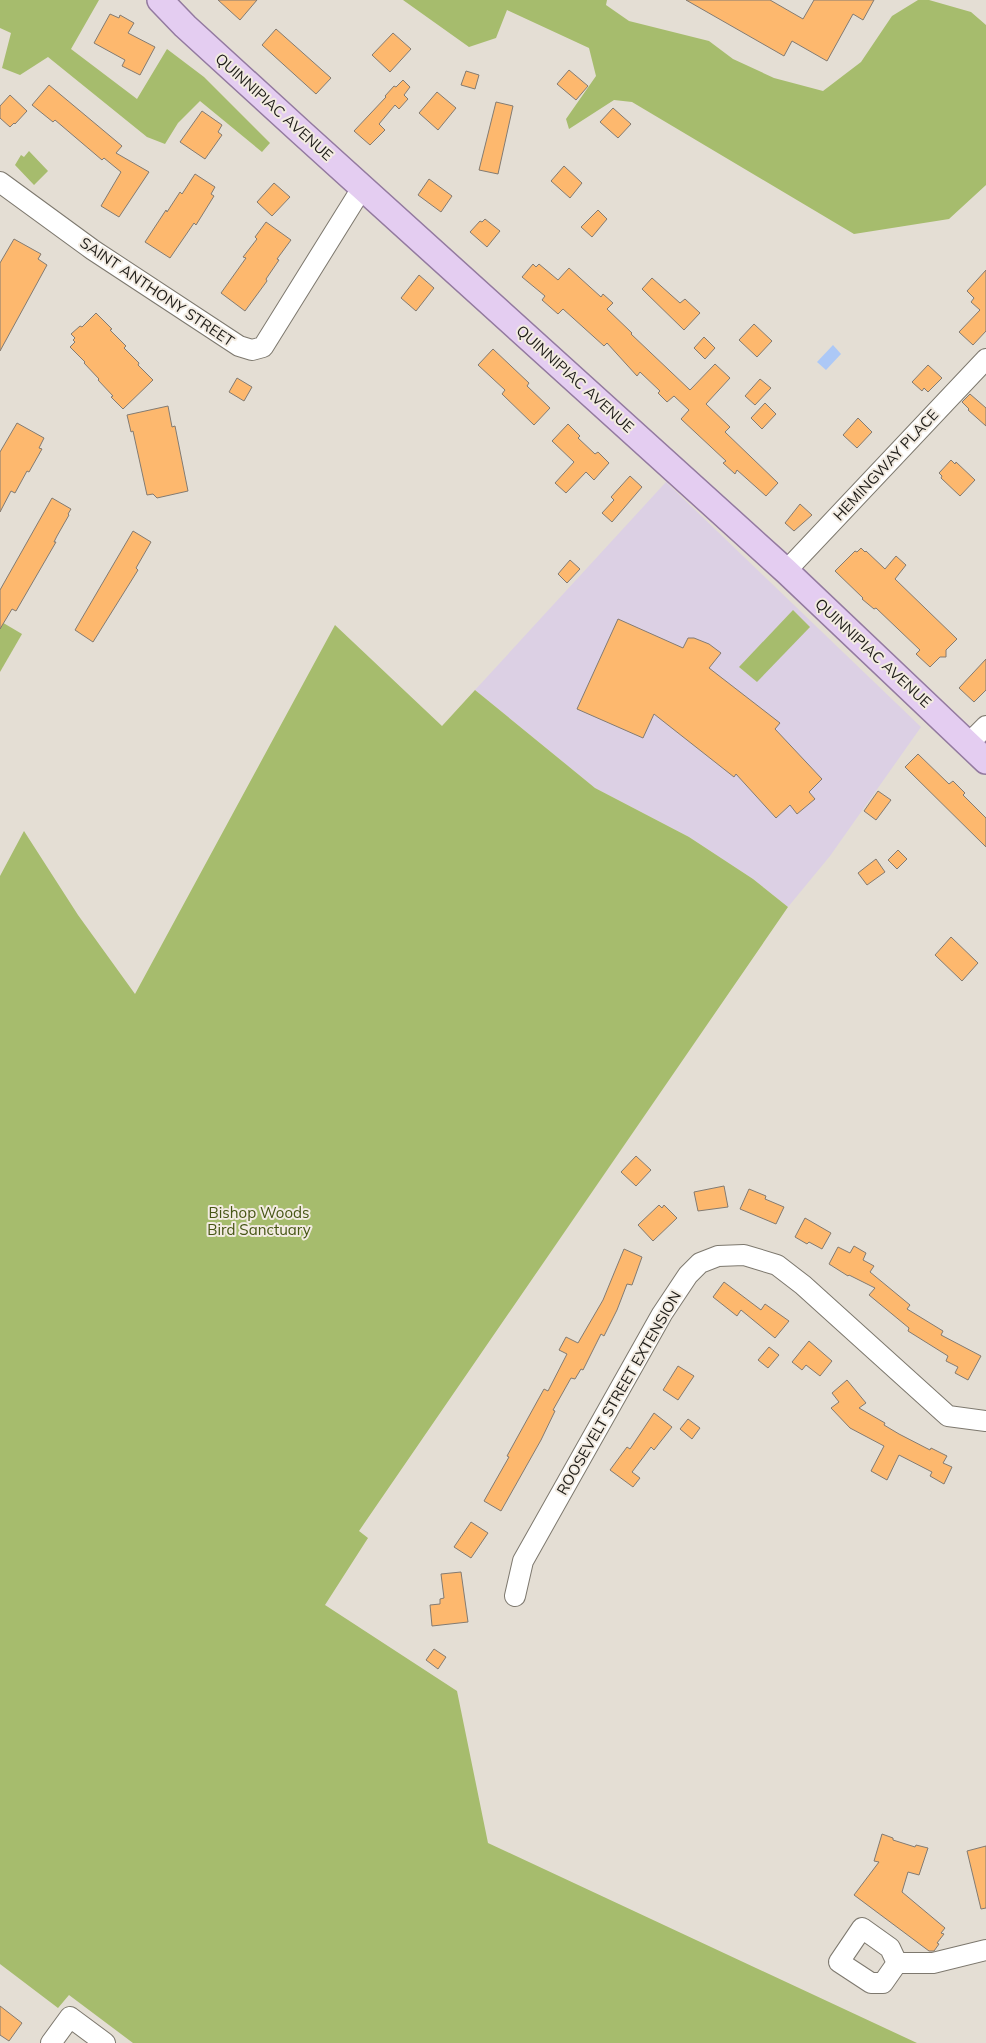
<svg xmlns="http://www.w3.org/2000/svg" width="986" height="2043" font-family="Mulish,sans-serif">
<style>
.education{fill:#dcd0e4}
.green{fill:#a6bc6d}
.water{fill:#acc8f6}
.building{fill:#fdb86e;stroke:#837b72}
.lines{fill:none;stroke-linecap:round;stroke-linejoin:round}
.minor-casing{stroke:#7d786e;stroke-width:22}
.major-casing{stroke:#937a9f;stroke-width:28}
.minor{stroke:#fff;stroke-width:20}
.major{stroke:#e4cdf1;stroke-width:25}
.labels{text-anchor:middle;stroke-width:4;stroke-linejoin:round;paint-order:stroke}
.street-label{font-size:15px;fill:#1e1c18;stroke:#f2ebe1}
.park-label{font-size:15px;fill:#465514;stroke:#f2ebe1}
</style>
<rect width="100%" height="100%" fill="#e4ded4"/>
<polygon class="education" points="666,482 921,727 830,856 788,907 753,879 689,837 595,788 475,690"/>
<g class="green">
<polygon points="0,0 99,0 71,49 137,99 167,49 204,77 270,143 262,152 200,101 178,123 165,144 147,137 48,57 20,75 2,68 11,33 0,28"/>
<polygon points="403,0 607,0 606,5 629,21 709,41 733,59 774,78 823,91 861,62 892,16 918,0 929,0 971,12 986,25 986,185 949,219 854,234 632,102 614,100 569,129 566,119 596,76 589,48 507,10 496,38 469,47"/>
<polygon points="29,151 48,171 34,185 15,165 21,155 24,157"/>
<polygon points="793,610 810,627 757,682 739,667"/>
<polygon points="0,621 22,634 0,672"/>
<polygon points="335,625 442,726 475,690 595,788 689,837 753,879 788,907 359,1531 368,1538 325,1605 457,1691 488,1843 917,2043 133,2043 69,1995 58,2008 0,1964 0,876 24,831 78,915 135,994"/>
</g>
<polygon class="water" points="833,345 841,354 826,370 817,362"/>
<g class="building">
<polygon points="218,0 257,0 240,20"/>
<polygon points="686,0 770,0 803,19 814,0 874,0 863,20 853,14 827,61 792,41 784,56"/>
<polygon points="110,14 119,18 120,15 134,23 128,33 155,47 140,75 122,66 125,60 94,43"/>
<polygon points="276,29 331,78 316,94 262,45"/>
<polygon points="393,33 411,49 390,72 372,55"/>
<polygon points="569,70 588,86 576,100 557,84"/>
<polygon points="466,71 479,75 475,89 461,85"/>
<polygon points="403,80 410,87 404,95 408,99 399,109 395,105 379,124 385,130 370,145 354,131 386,97 385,96 394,86 396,87"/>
<polygon points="49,85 122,146 116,153 149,172 119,217 101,206 121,172 104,158 102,160 55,120 53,122 32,105"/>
<polygon points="437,92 456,108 438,130 419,113"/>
<polygon points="10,95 27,111 15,124 14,123 10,127 0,118 0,106"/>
<polygon points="496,102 513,106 498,174 479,170"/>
<polygon points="613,108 631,124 618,138 600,122"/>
<polygon points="202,111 222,125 218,132 222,135 205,159 180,142"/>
<polygon points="564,166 582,183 570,198 551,181"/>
<polygon points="195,174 215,187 211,194 214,196 196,225 194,223 170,258 145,242 166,210 167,212 180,192 182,194"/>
<polygon points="429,179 452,196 441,212 418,195"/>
<polygon points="274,183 290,197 272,216 257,202"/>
<polygon points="598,210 607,219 592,237 581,227"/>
<polygon points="485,219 500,231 487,247 470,232 480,221 482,222"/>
<polygon points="266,222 291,240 277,259 279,260 266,279 267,281 245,311 221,293 246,258 243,257 257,239 255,237"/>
<polygon points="14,239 41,254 38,259 47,265 0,351 0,263"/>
<polygon points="533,264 536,267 539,264 558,280 569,268 601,297 603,294 613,303 607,309 632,333 631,334 690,390 715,364 730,378 706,404 730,427 725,432 778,483 766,496 737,470 735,474 723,463 726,461 681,419 689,410 674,396 667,402 658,393 660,391 640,372 637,376 607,343 604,346 563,309 558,314 542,300 545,296 522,277"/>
<polygon points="986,270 986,331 973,345 959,332 980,310 971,302 974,298 967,291"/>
<polygon points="419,275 434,288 416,311 401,298"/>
<polygon points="652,278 680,303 685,299 700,313 684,330 642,289"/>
<polygon points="96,313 112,329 110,330 126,346 124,348 139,363 138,365 153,380 123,409 111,397 113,396 98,380 99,379 84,363 85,362 70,347 75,342 73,340 75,338 71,334 80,326 82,327"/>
<polygon points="754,324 772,341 757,357 739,340"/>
<polygon points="704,337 715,348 705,359 694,348"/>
<polygon points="493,349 529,383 527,386 550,408 534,425 502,394 505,390 478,365"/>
<polygon points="928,365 942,378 928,392 924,388 922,391 912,382"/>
<polygon points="237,378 252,387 244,401 229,392"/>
<polygon points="760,379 771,388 755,405 745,396"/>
<polygon points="970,394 986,408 986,426 968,410 969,409 962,402"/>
<polygon points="765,403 776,414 762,429 751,418"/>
<polygon points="168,406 172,427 175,426 188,491 157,498 153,494 147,495 133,431 131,432 127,415"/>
<polygon points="858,418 872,432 857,448 843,435"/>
<polygon points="17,423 44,438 39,448 42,449 29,472 27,471 15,493 11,491 0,512 0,452"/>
<polygon points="568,424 580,436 578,438 595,454 598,452 609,463 594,480 586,472 566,493 555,483 574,462 552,441"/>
<polygon points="951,460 955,464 956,462 975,480 960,496 941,478 942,476 939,473"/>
<polygon points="630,476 642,487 612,522 602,513 614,500 611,497"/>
<polygon points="52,498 71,509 68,514 69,515 57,536 54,542 56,542 16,611 12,609 0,629 0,590"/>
<polygon points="800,504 812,515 794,531 785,523"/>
<polygon points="133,531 151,542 136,568 138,570 93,642 75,630"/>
<polygon points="861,548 865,552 866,551 885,569 896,556 906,565 895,579 957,639 946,650 946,657 940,657 930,667 916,654 920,650 876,608 874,609 862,599 863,598 835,571 855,551 857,552"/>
<polygon points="570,560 580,569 567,583 558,574"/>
<polygon points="618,619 683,648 688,638 694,638 709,644 721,653 709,668 780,723 775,729 822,779 809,792 815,799 797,814 790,805 776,818 736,774 734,777 654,714 643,738 577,709"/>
<polygon points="986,659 986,690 974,702 959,688"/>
<polygon points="918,754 949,784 953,781 965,793 963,795 986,818 986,847 905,767"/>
<polygon points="878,791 891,800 876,820 864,811"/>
<polygon points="898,850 907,859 897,869 888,860"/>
<polygon points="876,859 885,872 867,885 858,873"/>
<polygon points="951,937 978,963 962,981 935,955"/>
<polygon points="636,1156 651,1170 636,1186 621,1172"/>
<polygon points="724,1186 728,1207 698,1211 694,1192"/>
<polygon points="749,1189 766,1196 765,1199 784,1207 776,1224 740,1209"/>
<polygon points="659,1205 662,1208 664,1205 677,1218 653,1241 638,1225"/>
<polygon points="805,1218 831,1233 822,1249 809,1242 807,1244 795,1237"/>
<polygon points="854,1246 866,1253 863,1260 874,1266 870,1272 910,1305 907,1309 943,1331 941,1335 981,1356 968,1380 955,1373 958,1367 946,1361 948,1356 908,1331 909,1328 869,1295 875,1288 849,1275 848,1276 829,1264 838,1247 850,1253"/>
<polygon points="624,1249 642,1257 632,1285 627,1284 617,1310 604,1336 601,1334 583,1370 581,1369 575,1379 571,1378 553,1410 555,1411 541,1440 501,1511 484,1501 509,1457 507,1456 544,1389 548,1391 567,1354 559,1350 566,1337 578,1343 603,1300"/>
<polygon points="724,1282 761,1310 765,1304 789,1321 775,1338 741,1310 737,1316 713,1297"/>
<polygon points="809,1341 832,1361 820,1376 806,1365 802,1370 792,1362"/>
<polygon points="769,1347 779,1355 768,1368 758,1360"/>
<polygon points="678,1366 694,1376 678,1400 663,1390"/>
<polygon points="847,1380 866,1403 859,1408 885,1423 884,1425 899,1434 930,1450 931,1448 947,1456 943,1463 952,1467 944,1484 930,1476 932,1472 899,1455 887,1480 871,1471 884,1446 850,1428 831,1408 839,1402 832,1393"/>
<polygon points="654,1413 672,1427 654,1450 651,1447 632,1472 640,1478 633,1487 610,1470 627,1447 630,1449"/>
<polygon points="688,1419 700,1428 692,1439 680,1429"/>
<polygon points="471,1522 488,1533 471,1558 454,1547"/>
<polygon points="461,1572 468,1622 432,1626 430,1605 440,1604 440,1599 444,1598 441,1574"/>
<polygon points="434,1649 446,1657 438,1669 426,1660"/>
<polygon points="882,1834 893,1838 893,1840 915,1847 916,1845 928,1848 919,1875 908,1872 902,1892 945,1928 941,1933 944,1934 937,1943 939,1944 934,1951 929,1951 854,1895 879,1862 874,1861"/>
<polygon points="986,1846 986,1908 981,1909 967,1851"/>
<polygon points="0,2006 22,2023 9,2041 0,2035"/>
</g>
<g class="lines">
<g class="minor-casing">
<g id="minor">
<polyline points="0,182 93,250 239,346 252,350 263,347 362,188"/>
<polyline points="786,571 986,359"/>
<polyline points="968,744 986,726"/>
<polyline points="515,1596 523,1561 662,1314 688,1275 700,1263 718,1256 744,1255 777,1265 803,1285 948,1416 986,1421"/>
<polygon points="862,1928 890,1948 897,1963 883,1983 871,1983 839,1962"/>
<polyline points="897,1963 933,1963 986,1950"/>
<polyline points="51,2043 70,2017 105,2043"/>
</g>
</g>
<g class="major-casing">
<polyline id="major" points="160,0 185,26 301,132 786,571 986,761"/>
</g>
<use href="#minor" class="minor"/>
<use href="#major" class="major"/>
</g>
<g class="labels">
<g class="street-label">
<text transform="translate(274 107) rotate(42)" y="5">QUINNIPIAC AVENUE</text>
<text transform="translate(157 292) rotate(34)" y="5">SAINT ANTHONY STREET</text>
<text transform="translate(575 379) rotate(42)" y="5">QUINNIPIAC AVENUE</text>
<text transform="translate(886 465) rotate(-47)" y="5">HEMINGWAY PLACE</text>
<text transform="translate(873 653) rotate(43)" y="5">QUINNIPIAC AVENUE</text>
<text transform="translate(619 1393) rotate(-60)" y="5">ROOSEVELT STREET EXTENSION</text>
</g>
<g class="park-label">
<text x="259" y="1218">Bishop Woods<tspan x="259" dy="17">Bird Sanctuary</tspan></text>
</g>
</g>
</svg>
